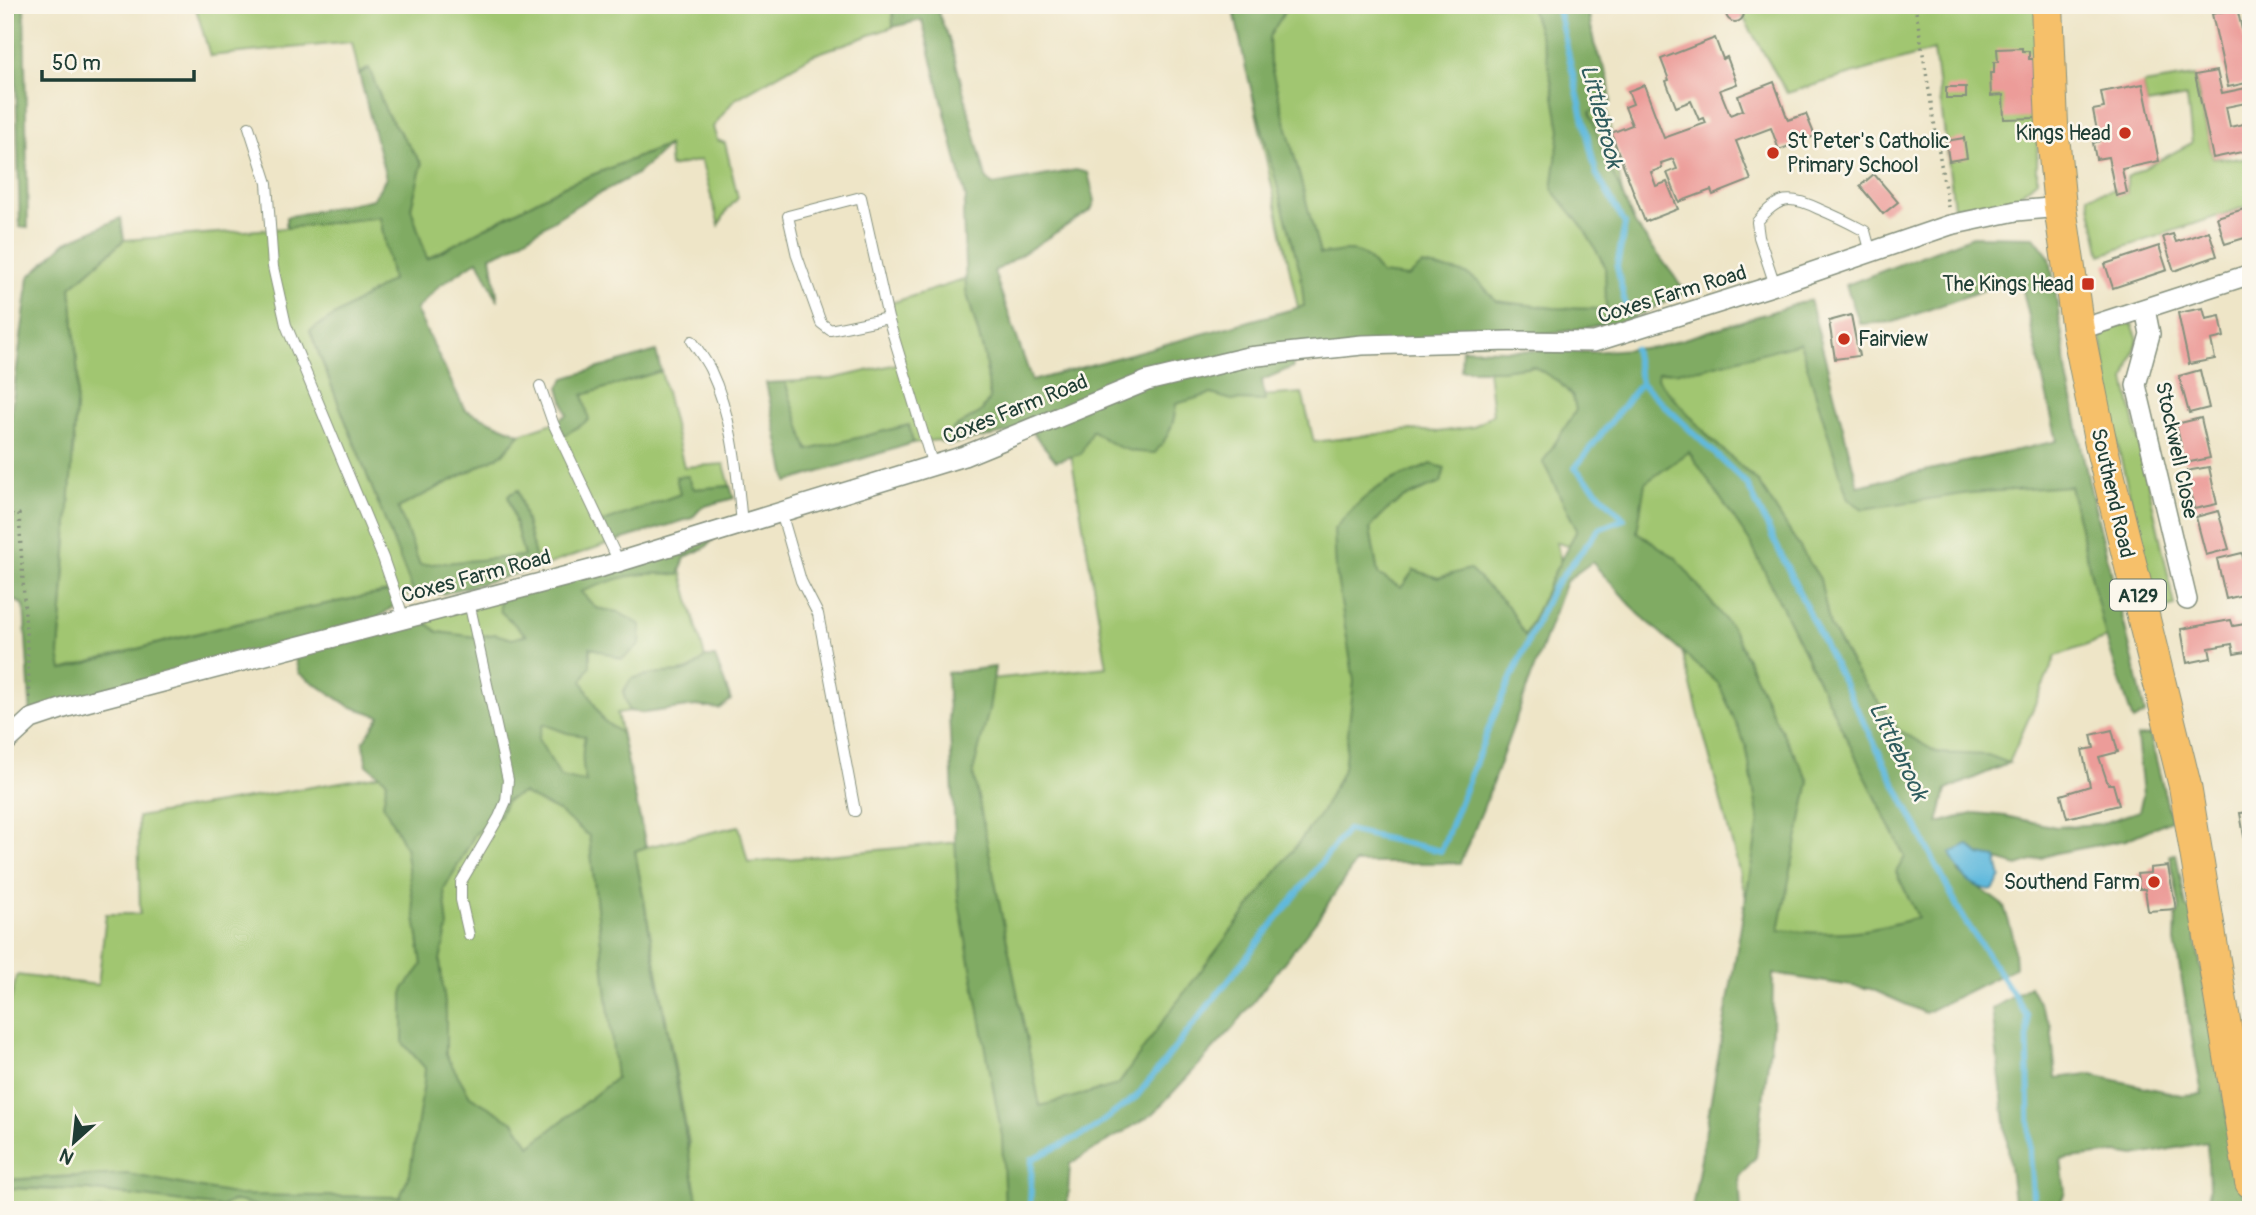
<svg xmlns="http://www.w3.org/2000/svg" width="2256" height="1215" font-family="Pangolin,sans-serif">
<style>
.green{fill:#a1c671;stroke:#608252;stroke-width:2;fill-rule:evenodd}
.forest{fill:#80ab63;stroke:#50744c;stroke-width:2;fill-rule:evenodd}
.water{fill:#60b9dd;stroke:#407b88;stroke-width:2}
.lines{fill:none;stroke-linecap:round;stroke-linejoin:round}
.stream{stroke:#60b9dd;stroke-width:6}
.building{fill:#ec9c99}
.service-casing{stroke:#86917e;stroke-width:12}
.minor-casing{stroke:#86917e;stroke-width:22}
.primary-casing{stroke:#86917e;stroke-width:34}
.path{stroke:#86917e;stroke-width:3.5;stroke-dasharray:2 5;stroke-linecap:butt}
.service{stroke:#fff;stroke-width:10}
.minor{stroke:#fff;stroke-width:19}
.primary{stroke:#f6c06b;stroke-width:32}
.poi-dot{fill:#c8321e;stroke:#fbf7ec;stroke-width:2.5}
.labels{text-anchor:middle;stroke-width:5;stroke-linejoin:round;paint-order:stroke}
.shield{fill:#fbf7ec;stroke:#61756b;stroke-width:2}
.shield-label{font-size:19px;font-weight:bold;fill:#1f3d34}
.poi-label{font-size:21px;fill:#1f3d34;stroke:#fbf7ec;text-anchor:end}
.street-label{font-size:21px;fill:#1f3d34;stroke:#fbf7ec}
.water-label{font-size:23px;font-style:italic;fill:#2f5c5e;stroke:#fbf7ec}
</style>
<rect width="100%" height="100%" fill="#fbf7ec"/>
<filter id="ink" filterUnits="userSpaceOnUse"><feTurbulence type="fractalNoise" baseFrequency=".0143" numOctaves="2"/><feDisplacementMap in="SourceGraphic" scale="14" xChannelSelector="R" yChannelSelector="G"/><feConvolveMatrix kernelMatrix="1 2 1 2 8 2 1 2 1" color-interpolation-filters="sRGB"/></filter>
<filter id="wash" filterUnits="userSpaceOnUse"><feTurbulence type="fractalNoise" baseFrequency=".00686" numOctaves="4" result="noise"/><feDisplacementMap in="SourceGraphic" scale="28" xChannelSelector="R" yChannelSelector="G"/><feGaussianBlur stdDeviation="1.57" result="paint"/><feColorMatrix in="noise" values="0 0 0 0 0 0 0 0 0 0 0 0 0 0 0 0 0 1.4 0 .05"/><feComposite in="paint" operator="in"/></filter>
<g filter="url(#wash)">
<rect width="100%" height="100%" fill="#eee5c7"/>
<g class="green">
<polygon points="195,5 892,5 893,27 813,55 734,100 713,127 717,140 725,143 738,198 727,210 719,225 701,160 670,167 668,145 564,186 427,259 411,208 422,164 387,114 369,69 359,74 352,42 210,56"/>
<polygon points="1233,5 1587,5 1643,305 1621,324 1300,317"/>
<polygon points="1736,5 2038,5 2037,180 2010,203 1954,207 1934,50 1787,93"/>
<polygon points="2194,76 2213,158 2251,159 2251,205 2101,255 2088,196 2115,189 2116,195 2127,193 2127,177 2192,143 2187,97 2147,104 2143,84"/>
<path d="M380,217L392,280L310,332L413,591L398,603L394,591C282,611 171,638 61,671L59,654L78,377L71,287L124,240L286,228Z"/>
<polygon points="966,279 966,290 985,358 990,398 981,412 953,429 949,445 938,440 913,443 909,425 808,451 785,382 832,379 901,363 885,305"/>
<path d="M1810,300L1861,500L2081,452L2126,631L2056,656L2009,763L1946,790L1930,853L1975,936L1761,956L1664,581L1556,542L1566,580L1454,856L1353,847L1246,991L1030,1174L1031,1210H685L689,1143L635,851L592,864L617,1078L530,1147L441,1210H5V1188L55,1190L73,1176L5,1180V1022L17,975L98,985L106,914H140L138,817L404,771L376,626L676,552L716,698L617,713L646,847L739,826L748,863L968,841L972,681L1107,667L1067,431L1217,381L1262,396L1302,393L1314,442L1411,430L1438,432L1473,427L1493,414L1488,370L1614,361ZM1431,464L1441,483C1412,493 1388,503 1370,529L1378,574L1401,588L1414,570L1438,578L1469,570L1386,748L1356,506L1389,481L1410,475Z"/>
<polygon points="2132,324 2138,339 2125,380 2175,606 2157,610 2116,438 2101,336 2119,325"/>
<polygon points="661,371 684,467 724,464 730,486 694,489 677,477 681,494 602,523 610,543 538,568 518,491 508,495 524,556 420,566 398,508 503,454 520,434 553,423 560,438 583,395"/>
</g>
<g class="forest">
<polygon points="14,5 24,5 28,228 20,227"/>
<path d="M893,5H937L939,15L951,44L986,178L993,185L1076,170L1088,173L1095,201L1091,210L994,272L1032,381L1304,306L1301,275L1246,69L1233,5H1289L1269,37L1270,63L1320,254C1354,251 1359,244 1381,274L1408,277L1422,265C1463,274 1467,265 1496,301L1554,308L1606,309L1605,266L1584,229L1552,189L1560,130L1547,57L1530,5H1587L1594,44L1608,77L1611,103L1590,112L1602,149L1635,224L1686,292L1621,324H1607L1510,341L1291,353L1293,367L1262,380L1265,401L1232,400L1211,394L1176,404C1174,427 1169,435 1155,453C1127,453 1113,447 1092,430L1081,454L1056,461L1029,428L949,445L953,429L981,412L990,398L985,357L966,290L963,213L966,198L922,20L893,27Z"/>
<polygon points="369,68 387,114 422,164 411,208 427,259 564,186 669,145 637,174 579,204 510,248 491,256 498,301 478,260 439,286 416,310 465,410 520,434 503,454 398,508 420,565 524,556 508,495 518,490 538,568 442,594 413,591 310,331 392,280 380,217 286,228 286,217 373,199 386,178 359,74"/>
<path d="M121,218L124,240L71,287L78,377L59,654L62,670C171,638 282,611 394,591L398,603L364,628L424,621L438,632L477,637L495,634L512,639L526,635L500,611L499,594L713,540L705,548L685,557L679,575C639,570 617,578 581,592L596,608L618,612L641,625L640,645L622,659L590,647V666L582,681L603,720L621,733L646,847L635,851L699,1210H289C280,1209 270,1209 260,1207C246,1204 236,1196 222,1207L87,1190L5,1188V1180L128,1174L238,1195L400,1197L410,1173L424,1082L425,1068L403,1043V990L422,965L405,847L383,804L387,781L367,765L363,742L380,716L349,706L299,673L292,648L31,719L24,605L5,596V458L29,277L66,242ZM543,724L567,733L585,736C581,752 582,766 586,782L561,777L538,739ZM522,793L558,811L589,836L616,1078L530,1146L515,1123L470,1096L446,1055V1013L440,960L448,927L444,890L475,834L499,817L506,801Z"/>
<path d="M1973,236L2034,237L2050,258L2065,355C2065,377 2073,400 2077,423C2094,521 2125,616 2145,714L2133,721L2106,638L2070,486L1970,493L1863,509L1848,499L1800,343L1701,369L1658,373L1657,379L1710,438L1759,483L1820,579L1830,626L1858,675L1899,730L1938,753L1988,755L2009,763L1946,790L1938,823L1975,813L2005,816L2056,827L2100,824L2139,811L2143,795L2137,737L2150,735L2171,820L2126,840L2056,853L2018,866L1980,855L1968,845L1958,872L2004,906L2013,936L2015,968L1925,1013L1871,989L1773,974L1772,1031L1756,1157L1739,1176L1741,1210H1692L1759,821L1746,746L1719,684L1639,614L1592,562L1566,581L1483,809L1460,863H1355L1319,917L1233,1028L1153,1114L1070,1164L1067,1210H1005L1002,1136L958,897L947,673L995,667L989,710L973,772L1040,1106L1118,1085L1165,1018L1321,813L1344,768L1354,681L1336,572L1334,529C1350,512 1368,491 1390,481C1403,474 1418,471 1431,464L1445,468L1441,483C1412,493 1388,503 1370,529L1378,574L1401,588L1414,570L1438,578L1469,569L1508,606L1525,636L1555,571L1577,530L1543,462L1576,410L1573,397L1559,382L1533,366L1502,370H1461L1462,349L1590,352L1658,347L1810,300L1858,486L2057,441L2020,277L1894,322L1860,324L1846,285ZM1689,452L1750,542L1905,857L1896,872L1918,917C1867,934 1832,935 1779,930L1809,781L1774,717L1734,631L1676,558L1637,532L1645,483Z"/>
<polygon points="656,351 661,371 583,395 589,420 560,438 553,423 567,415 559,387 565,378"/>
<polygon points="785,382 808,450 909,425 913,443 787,482 766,383"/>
<polygon points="688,476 694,489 730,486 734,498 702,507 692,518 610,543 601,523 680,494 676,477"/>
<path d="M705,657H715L731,700L719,709L696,706L644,713L629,711L623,692L631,679C638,677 646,675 653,674C677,670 686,678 705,657Z"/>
<polygon points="2176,854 2186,907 2191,911 2226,1110 2246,1210 2210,1210 2207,1142 2135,1156 2117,1153 2061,1159 2065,1192 2057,1210 2015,1210 1992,1009 2030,986 2051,1025 2056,1078 2088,1074 2181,1095 2202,1094 2175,942 2176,917 2180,909 2170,855"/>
</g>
<path class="water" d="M1968,845L1980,855L1996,858L2001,877L1993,890C1971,889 1958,873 1950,853Z"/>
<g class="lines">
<g class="stream">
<polyline points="1557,5 1596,173 1625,224 1617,266 1627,313"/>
<polyline points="1634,349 1641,383 1747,484 1826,648 1962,916 2027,1015 2030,1153 2034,1210"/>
<polyline points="1030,1210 1032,1159 1090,1131 1137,1096 1347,830 1441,851 1492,720 1552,589 1599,529 1624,519 1575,468 1641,383"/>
</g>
</g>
<g id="blocks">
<g class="building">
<circle cx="1735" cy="13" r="9"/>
<polygon points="2237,8 2251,68 2251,82 2228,87 2212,14"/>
<polygon points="1715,38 1723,59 1727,57 1737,84 1720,90 1730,115 1743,110 1738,96 1774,82 1788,120 1806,114 1815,136 1779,150 1771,128 1736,141 1751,180 1713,195 1711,190 1679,202 1667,173 1677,169 1673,159 1661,163 1662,168 1651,172 1656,186 1667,182 1678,209 1645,222 1611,133 1632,125 1625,107 1633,104 1628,91 1644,85 1664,138 1706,123 1704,118 1699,120 1691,101 1676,107 1666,81 1669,80 1661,59"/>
<polygon points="2022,48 2022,51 2029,51 2029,59 2035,59 2037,118 2004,119 2003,95 1991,96 1990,73 1994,73 1994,62 1998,62 1997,49"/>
<polygon points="2217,71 2222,93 2251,87 2251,102 2226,107 2230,127 2248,123 2251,150 2213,158 2195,75"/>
<polygon points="2143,84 2159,161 2122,169 2127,193 2116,196 2108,157 2096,159 2093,143 2099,141 2093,110 2104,108 2101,92"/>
<rect x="1946" y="87" width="20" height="11"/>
<polygon points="1964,138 1967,158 1949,161 1946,141"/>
<polygon points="1874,174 1898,202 1883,214 1860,186"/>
<polygon points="2251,207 2251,236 2225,244 2217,217"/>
<polygon points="2209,231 2217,256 2174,271 2163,237 2173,234 2176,242"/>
<polygon points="2159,246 2167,270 2113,288 2105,264"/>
<polygon points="2203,308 2206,319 2220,316 2224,337 2211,340 2215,359 2189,364 2178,313"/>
<polygon points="1851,315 1859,356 1835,359 1829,321"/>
<polygon points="2200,370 2209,408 2189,413 2179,376"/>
<polygon points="2201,418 2210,458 2185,463 2176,424"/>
<polygon points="2209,467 2217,504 2194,509 2186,471"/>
<polygon points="2218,511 2229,549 2206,555 2196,517"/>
<polygon points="2242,553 2251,593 2226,599 2217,559"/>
<polygon points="2231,620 2233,626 2251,623 2251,651 2234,654 2232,644 2209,648 2211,658 2187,663 2181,629"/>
<polygon points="2112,730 2118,752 2099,757 2108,784 2113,784 2119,805 2067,818 2061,795 2090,786 2082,750 2094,748 2091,735"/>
<polygon points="2251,812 2251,842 2245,842 2240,813"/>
<polygon points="2168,866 2176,909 2148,911 2145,889 2139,889 2137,874 2150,873 2150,868"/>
</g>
</g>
</g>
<g filter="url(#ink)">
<use href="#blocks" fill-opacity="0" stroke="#86917e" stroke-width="2"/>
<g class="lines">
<g class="service-casing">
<g id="service">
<polyline points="249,127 267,183 273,267 286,325 383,558 404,619"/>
<path d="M1775,285L1759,237L1757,222C1778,196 1790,195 1819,209C1833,215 1846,221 1859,228L1865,231L1871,253"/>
<polyline points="888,318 861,197 788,216 797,256 821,323 830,330 888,318 933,466"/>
<path d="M692,341C698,350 705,359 710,369C733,417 737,472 742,524"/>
<polyline points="540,386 553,423 619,562"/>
<polyline points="781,512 801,581 818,614 855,811"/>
<polyline points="469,602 508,780 506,801 499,817 461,882 461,900 469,935"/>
</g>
</g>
<g class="minor-casing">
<g id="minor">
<polyline points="2145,309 2150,334 2136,385 2187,600"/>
<polyline points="2078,330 2251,274"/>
<polyline points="5,743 31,719 67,707 602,567 964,456 1147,381 1248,357 1362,345 1510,341 1594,342 1775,285 1950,225 2016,211 2060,207"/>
</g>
</g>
<g class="primary-casing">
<polyline id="primary" points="2047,5 2052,125 2060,207 2078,330 2101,445 2185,786 2251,1182"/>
</g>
<g class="path">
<polyline points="1915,5 1948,207"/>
<polyline points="5,516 19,514 30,699"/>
</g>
<use href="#service" class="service"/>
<use href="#minor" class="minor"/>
<use href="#primary" class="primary"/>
</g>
</g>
<g class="poi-dot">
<circle cx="2125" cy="133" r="7"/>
<circle cx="1773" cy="153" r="7"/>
<rect x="2081" y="277" width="14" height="14" rx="3.5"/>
<circle cx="1844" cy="339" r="7"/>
<circle cx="2154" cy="882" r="7"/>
</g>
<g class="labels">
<rect class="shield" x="2110" y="579.5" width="56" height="31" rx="5"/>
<g class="shield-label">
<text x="2138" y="602">A129</text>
</g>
<g class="poi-label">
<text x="2111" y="140">Kings Head</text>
<text x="1787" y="148" text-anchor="start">St Peter's Catholic<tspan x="1787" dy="24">Primary School</tspan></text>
<text x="2074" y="291">The Kings Head</text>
<text x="1858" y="346" text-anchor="start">Fairview</text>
<text x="2140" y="889">Southend Farm</text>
</g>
<g class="street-label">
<text transform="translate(1672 294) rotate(-17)" y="7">Coxes Farm Road</text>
<text transform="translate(1015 409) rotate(-22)" y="7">Coxes Farm Road</text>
<text transform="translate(2177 450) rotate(78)" y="7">Stockwell Close</text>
<text transform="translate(2113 493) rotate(77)" y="7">Southend Road</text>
<text transform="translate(476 576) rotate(-15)" y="7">Coxes Farm Road</text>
</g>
<g class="water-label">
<text transform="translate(1602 116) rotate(75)" y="8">Littlebrook</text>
<text transform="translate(1899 751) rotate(64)" y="8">Littlebrook</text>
</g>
</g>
<rect width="2256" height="1215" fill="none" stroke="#fbf7ec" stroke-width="28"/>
<g transform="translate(74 1142) rotate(207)" stroke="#fbf7ec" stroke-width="5" paint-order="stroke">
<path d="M0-5L12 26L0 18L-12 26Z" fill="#1f3d34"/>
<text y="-10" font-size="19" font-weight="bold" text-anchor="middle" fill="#1f3d34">N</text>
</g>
<path d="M42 70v10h152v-10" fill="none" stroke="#1f3d34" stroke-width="3.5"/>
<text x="52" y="70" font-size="21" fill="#1f3d34" stroke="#fbf7ec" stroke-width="5" paint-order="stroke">50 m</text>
</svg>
